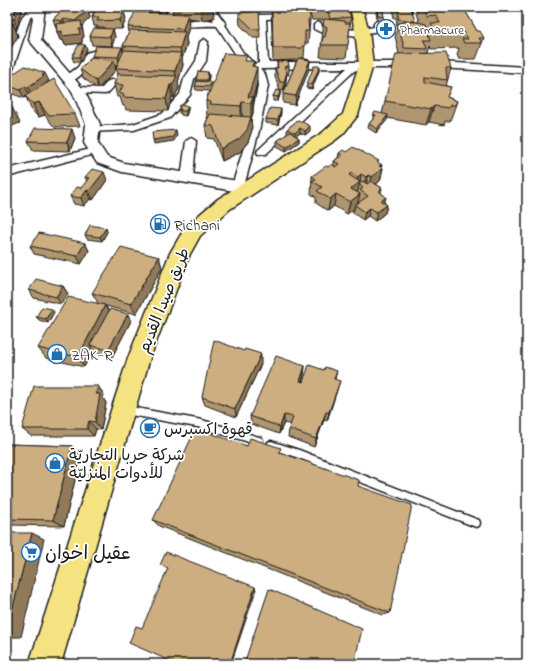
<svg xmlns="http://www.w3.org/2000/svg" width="534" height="671" font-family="'Indie Flower','Playpen Sans Arabic',sans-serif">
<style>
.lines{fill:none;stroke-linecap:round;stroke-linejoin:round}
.service-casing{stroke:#1c1c1c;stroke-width:3}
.minor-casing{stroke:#1c1c1c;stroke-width:3}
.tertiary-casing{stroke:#1c1c1c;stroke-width:3}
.trunk-casing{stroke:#1c1c1c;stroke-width:3}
.service{fill:#fff;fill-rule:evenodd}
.minor{fill:#fff;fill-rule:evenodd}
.tertiary{fill:#fff;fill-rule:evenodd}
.trunk{fill:#f5e382;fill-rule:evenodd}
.wall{fill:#b0966f;stroke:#1c1c1c}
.shaded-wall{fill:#907a5a;stroke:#1c1c1c}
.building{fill:#cdae81;stroke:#1c1c1c}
.labels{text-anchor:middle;stroke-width:3.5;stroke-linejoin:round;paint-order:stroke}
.far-poi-label{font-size:13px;fill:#1c1c1c;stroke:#fff;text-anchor:start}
.poi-label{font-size:16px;fill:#1c1c1c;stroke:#fff;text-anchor:start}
.street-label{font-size:16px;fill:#1c1c1c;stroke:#fff}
.near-poi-label{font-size:19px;fill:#1c1c1c;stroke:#fff;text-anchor:start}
</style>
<rect width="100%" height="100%" fill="#fff"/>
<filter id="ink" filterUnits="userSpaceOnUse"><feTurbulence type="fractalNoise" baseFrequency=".025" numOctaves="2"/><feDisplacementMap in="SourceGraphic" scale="8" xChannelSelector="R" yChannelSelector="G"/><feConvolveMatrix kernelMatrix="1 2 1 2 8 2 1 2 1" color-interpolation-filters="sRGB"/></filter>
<g filter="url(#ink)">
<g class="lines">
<g class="service-casing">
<g id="service">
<polygon points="125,406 202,420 259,437 262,438 263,441 262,444 259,445 202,428 125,414 122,413 121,410 122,407"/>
<polygon points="271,441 299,450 476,519 479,520 480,523 479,526 476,527 299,458 271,449 268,448 267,445 268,442"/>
</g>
</g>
<g class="minor-casing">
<g id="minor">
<path d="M205,7H213L226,24L225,25L244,54L255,64L259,63V15L291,14H294V18L266,19L268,62H438L527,67V73L438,68H363L354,71L266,154H258L257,152L258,150L347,68L260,69L265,74L268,86L259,131L244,186L238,190L232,186L249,131L258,86L256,75L238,58L217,26C203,25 178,30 167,20L171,18L186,21L202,19L214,21Z"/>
<polygon points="39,9 43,11 30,18 12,72 7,75 7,59 22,17 27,11"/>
<polygon points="378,20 382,23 381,31 366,33 362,36 322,33 314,29 314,25 318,22 321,23 322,27 358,30 374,27 374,23"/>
<polygon points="204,39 208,42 206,61 194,79 190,95 170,118 134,130 88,132 87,130 92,127 133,124 162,114 180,94 184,79 196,61 200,42"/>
<path d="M100,49L103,50V54L93,57C89,67 77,84 65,81V77L78,67L86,53Z"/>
<polygon points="111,80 134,81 139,84 134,87 114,86 108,93 105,94 78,93 73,90 78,87 102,88 108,81"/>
<polygon points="191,138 196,141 193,178 187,182 181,178 186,141"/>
<polygon points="95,148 100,151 99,153 7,177 7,169"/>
</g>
</g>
<g class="tertiary-casing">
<polygon id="tertiary" points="35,7 45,7 41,40 84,90 100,124 98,143 107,157 124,163 238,181 251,184 253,188 251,192 246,193 122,172 97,163 84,143 86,124 72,91 29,40"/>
</g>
<g class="trunk-casing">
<polygon id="trunk" points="350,7 362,7 369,31 373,65 358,115 343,134 334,141 230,209 200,236 190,254 150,358 61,664 29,664 128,358 170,253 186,226 218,199 322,133 343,114 359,65 355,31"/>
</g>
<use href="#service" class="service"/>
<use href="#minor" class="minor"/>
<use href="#tertiary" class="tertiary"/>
<use href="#trunk" class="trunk"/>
</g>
<g class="wall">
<polygon points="7,7 22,7 21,9 22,11 18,20 19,22 17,28 15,28 18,36 7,55"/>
<polygon points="66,7 104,7 103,10 123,11 126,19 122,29 113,29 115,37 112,46 92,45 90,36 96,28 99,27 98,26 94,26 92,17 94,12 88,12 90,18 82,26 84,37 82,38 82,43 65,45 63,40 60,40 57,32 56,28 53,19"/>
<polygon points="142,7 168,7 166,14 173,14 172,7 213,7 214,18 202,20 188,18 189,27 186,38 187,44 182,59 183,65 178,82 179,88 174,98 172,97 168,111 126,110 125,106 123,106 120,97 117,97 114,84 118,74 116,68 117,65 115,65 116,70 98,89 83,78 80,69 92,57 92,56 122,47 123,52 124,50 123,46 129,32 128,27 142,13 141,9"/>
<polygon points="271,7 300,10 310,20 308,43 305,43 304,58 301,58 310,60 309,69 295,105 283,103 283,94 297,60 273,61"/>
<polygon points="311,7 347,7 351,17 346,58 320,57 324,20 312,20 310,14"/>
<polygon points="376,7 382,7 384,17 383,21 377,21"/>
<polygon points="395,7 412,7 413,9 412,13 415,22 418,22 419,19 418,19 416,14 418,7 463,7 477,31 484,38 476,59 459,59 457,55 459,48 431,49 430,46 428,53 426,53 451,68 446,86 451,87 447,97 457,101 450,121 445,121 444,125 429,122 426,125 387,118 387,120 376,133 368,128 369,124 373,119 373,115 382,114 385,101 399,54 395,36 397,28 396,27 397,18 394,18 393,13"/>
<polygon points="259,11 260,38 253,38 240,25 239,16"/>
<polygon points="85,45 87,49 81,62 74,62 72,57"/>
<polygon points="247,61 254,67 257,83 253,99 253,113 251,119 252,130 248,142 240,152 222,161 214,139 207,138 205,125 208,118 207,118 206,101 209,91 196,90 195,86 196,83 196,80 208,72 209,76 208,82 211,82 211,86"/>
<polygon points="277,62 289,66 289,75 286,75 286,81 284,90 280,91 275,77 275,68 277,68"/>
<polygon points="319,71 312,89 306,88 307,84"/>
<polygon points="7,78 49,81 46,83 47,84 75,114 80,126 54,127 45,115 38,117 31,109 26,97 24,98 7,92"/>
<polygon points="280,95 278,101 273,101 273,96"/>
<polygon points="188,106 188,110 186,116 181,115 181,113 179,113 179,109"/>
<polygon points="281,113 278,125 266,123 266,119"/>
<polygon points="298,120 310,131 305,135 300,133 296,136 299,138 299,142 286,151 277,146 277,141 287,134 287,129"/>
<polygon points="75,138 70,151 33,150 28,141"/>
<polygon points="346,152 378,163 382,165 381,167 383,168 380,181 376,184 382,188 381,193 386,197 384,203 387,205 385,213 375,221 368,216 363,220 353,213 354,209 347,214 334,206 328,211 316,203 316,197 311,194 312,176 328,167 334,166 334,161 338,158 339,153"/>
<polygon points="85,177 107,180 93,200 90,199 84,206 74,204 70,196 81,188 87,182"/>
<polygon points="106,228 107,232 102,241 87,239 85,235"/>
<polygon points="85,243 89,251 81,264 34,254 30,246"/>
<polygon points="159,257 162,268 136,314 106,306 109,312 131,321 112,357 94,352 93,350 84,367 46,358 38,348 98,303 92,293"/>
<polygon points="63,286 68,294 61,304 34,298 29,290"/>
<polygon points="54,312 48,323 39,320 36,317"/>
<polygon points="244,351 261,364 236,417 205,405 202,397"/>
<polygon points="305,366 304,375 302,382 303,382 324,370 337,371 335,379 337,390 327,421 324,420 314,447 288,437 289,429 290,425 288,424 284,423 279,434 251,424 250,416"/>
<polygon points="98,386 104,395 103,398 106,403 101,430 96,429 94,436 31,436 22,429"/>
<polygon points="7,444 72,446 81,455 64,526 7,525"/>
<polygon points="247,446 280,453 358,486 390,613 383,615 159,526 153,520"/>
</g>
<g class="shaded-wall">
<polygon points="17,7 22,7 21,9 22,11 18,20 19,22 17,28 14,19 14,14"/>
<polygon points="101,7 104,7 103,13"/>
<polygon points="158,7 160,14 159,17 157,9"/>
<polygon points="165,7 168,7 166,14"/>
<polygon points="205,7 213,7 214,18 202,20 201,8"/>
<polygon points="88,10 90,18 82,26 84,37 82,38 82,43 65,45 63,40 60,40 57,32 75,21"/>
<polygon points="122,10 123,13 124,11 126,19 122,29 120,20"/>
<polygon points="188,14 189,27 186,38 187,44 182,59 183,65 178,82 179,88 174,98 172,85 176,76 175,71 181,54 180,48 184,36 183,29"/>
<polygon points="63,19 66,28 64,29 61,21"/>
<polygon points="10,22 12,26 13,23 18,36 7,55 7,33 9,23"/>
<polygon points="113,29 115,37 112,46 110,37"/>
<polygon points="85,45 87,49 81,62 79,57"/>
<polygon points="122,47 124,55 120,65 118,57"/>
<polygon points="310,60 309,69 295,105 296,96"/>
<polygon points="114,61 116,70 98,89 96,81"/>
<polygon points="254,61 254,75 257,67 257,83 253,99 253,113 251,119 251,103 248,97 252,66"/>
<polygon points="320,66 319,71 312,89 312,84"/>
<polygon points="208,72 209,76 208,85 207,80"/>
<polygon points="287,72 286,81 284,90 284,82"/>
<polygon points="45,73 49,81 46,83 47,84 32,96 28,87"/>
<polygon points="170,85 172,97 168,111 166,99"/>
<polygon points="25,86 29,94 24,98 20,90"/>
<polygon points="281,91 280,95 278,101 278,97"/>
<polygon points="39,102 45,115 38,117 33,104"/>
<polygon points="242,102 242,119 241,122 241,106"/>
<polygon points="188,106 188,110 186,116 186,111"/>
<polygon points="434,106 429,122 426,125 431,109"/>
<polygon points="12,107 20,123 7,128 7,109"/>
<polygon points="281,109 281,113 278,125 278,120"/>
<polygon points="388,115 387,120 376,133 377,129"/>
<polygon points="251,117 252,130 248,142 240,152 222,161 221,149"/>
<polygon points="310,126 310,131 305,135 305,131"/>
<polygon points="300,128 300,133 294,137 295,133"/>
<polygon points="72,129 75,138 70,151 67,142"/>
<polygon points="176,130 177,135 174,141 154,144 153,140"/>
<polygon points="299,138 299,142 286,151 286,147"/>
<polygon points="382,165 380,170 383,168 380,181 370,189 372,177 379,166"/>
<polygon points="104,172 107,180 93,200 89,191"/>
<polygon points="361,174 360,182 357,194 351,189 356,184 358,177"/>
<polygon points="368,175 366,187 363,189 366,177"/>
<polygon points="87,190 90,199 84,206 81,198"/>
<polygon points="336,194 334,206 328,211 330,199"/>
<polygon points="360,194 357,206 355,205 354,209 347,214 350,202"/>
<polygon points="386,197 384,206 381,201"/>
<polygon points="387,205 385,213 375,221 377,212"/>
<polygon points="370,208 368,216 363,220 365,212"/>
<polygon points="106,228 107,232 102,241 100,237"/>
<polygon points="85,243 89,251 81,264 77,256"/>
<polygon points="159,257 162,268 136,314 131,304"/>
<polygon points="63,286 68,294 61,304 56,297"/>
<polygon points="105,305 110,315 90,345 93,350 84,367 78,357"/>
<polygon points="52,309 54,312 48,323 46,319"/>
<polygon points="128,314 131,321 112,357 108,350"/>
<polygon points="261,354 261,364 236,417 235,409"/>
<polygon points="305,366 304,375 299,390 300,381"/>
<polygon points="340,381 337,390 327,421 329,412"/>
<polygon points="98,386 104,395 103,398 106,403 101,430 95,422 96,394"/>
<polygon points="326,412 324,420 314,447 316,439"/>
<polygon points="284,415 284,423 279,434 280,427"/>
<polygon points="89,421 96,429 94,436 87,429"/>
<polygon points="72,446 81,455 64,526 53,520"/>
<polygon points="32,533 44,539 21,637 7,637 7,630"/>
<polygon points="255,587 256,590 231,664 230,664"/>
</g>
<g class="building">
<polygon points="9,7 17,7 14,14 16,14 14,19 7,20 7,10 8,10"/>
<polygon points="66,7 72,7 88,10 75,21 63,19 61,21 53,19"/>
<polygon points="142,7 158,7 157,9 141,9"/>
<polygon points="272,7 300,7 300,10 310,14 310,20 308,20 309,31 305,31 305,46 302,46 302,48 273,48"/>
<polygon points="311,7 347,7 351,17 330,19 328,11 313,12"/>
<polygon points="377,7 382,7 384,17 378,16"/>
<polygon points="396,7 412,7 413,9 411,9 415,21 398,19 399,9 396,9"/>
<polygon points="423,7 463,7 477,31 480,31 484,38 479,38 482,43 464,43 462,39 468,39 464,32 436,33 431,23 440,23 436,15 427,16"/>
<polygon points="122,10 122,11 124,11 120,20 97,21 99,17 92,17 95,11"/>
<polygon points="259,11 260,29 253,29 239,16 239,13"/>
<polygon points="135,12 188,14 183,29 128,27"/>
<polygon points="324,19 345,21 345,23 350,23 348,45 321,45 323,37 325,37 327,27 323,26"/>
<polygon points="81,21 82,29 79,29 80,34 62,36 62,31 57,32 56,24"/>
<polygon points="7,22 10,22 9,23 13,23 7,33"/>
<polygon points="402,22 417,22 426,24 431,40 424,40 427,49 404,48 398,23 402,23"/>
<polygon points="96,27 104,27 104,29 96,28"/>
<polygon points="94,28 113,29 110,37 90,36"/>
<polygon points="130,30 185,32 180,48 123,46"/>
<polygon points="79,44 85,45 79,57 72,57"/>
<polygon points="96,46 122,47 118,57 92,56"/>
<polygon points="124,50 181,53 175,71 116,68"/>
<polygon points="224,53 247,55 245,61 254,61 252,66 257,67 248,97 253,97 251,103 242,102 241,106 210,104 211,102 206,101"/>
<polygon points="446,53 451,68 446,68 447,80 425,77 425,82 451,87 447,97 457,101 455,105 450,105 449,108 434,106 431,109 385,101 396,54"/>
<polygon points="92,57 114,61 96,81 80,69"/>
<polygon points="298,58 310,60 296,96 283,94"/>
<polygon points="288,61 289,66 284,67 287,72 284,82 280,82 275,68 278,68 277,62"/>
<polygon points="25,66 45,73 42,75 44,76 28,87 25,86 20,90 7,85 7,78"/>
<polygon points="314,66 320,66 312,84 307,84"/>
<polygon points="198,71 208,72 207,80 196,80"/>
<polygon points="118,74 177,76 172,85 170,85 166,99 123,97 124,94 119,94 123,85 114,84"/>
<polygon points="54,79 75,114 48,115 39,102 33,104 25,96"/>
<polygon points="197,81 211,82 209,87 195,86"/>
<polygon points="276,90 281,91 278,97 273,96"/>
<polygon points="7,101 12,107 7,109"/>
<polygon points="180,105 188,106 186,111 180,111 181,109 179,109"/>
<polygon points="270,108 281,109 278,120 266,119"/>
<polygon points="375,112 388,115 377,129 369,124 376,115 373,115"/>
<polygon points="210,114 251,117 247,130 239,139 221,149 213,126 205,125"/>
<polygon points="298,120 310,126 305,131 300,128 295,133 287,129"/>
<polygon points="35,128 72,129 67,142 28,141"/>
<polygon points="176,130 173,137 153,140 152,132"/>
<polygon points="290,132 299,138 286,147 277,141"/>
<polygon points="353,147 379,161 377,162 382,165 379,166 383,168 372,177 368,175 366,177 361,174 358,177 352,173 349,175 360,182 351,189 360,194 350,202 336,194 330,199 317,191 322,187 312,181 316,179 312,176 326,166 328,167 332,164 335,167 339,164 334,161 342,155 339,153 343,150 346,152"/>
<polygon points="92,169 104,172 89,191 87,190 81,198 70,196 77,187 81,188 89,178 85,177"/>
<polygon points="363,181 367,184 371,181 382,188 379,191 386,197 381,201 387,205 377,212 370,208 365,212 355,205 368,196 360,190 363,188 359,184"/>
<polygon points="90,225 106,228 100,237 85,235"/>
<polygon points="39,233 85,243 77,256 30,246"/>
<polygon points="121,247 159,257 131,304 92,293"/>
<polygon points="36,279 63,286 56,297 29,290"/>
<polygon points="68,297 105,305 78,357 38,348"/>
<polygon points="42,307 52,309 46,319 36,317"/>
<polygon points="110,309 128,314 108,350 90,345"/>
<polygon points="214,340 244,351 245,349 261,354 235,409 202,397"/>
<polygon points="276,356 305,366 300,381 303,382 309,365 324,370 325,367 337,371 334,379 340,381 329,412 326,412 316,439 289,429 293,417 289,416 284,415 280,427 250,416"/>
<polygon points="34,386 98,386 96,394 100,394 95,422 89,421 87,429 22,429"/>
<polygon points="196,428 247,446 250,438 281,448 279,452 359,480 358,486 412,505 390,613 153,520"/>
<polygon points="7,444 72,446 53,520 7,519"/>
<polygon points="7,533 32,533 7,630"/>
<polygon points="166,552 255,587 230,664 177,664 129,643 136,626 142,628 168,568 160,565"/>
<polygon points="269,589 362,629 354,664 244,664"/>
</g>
</g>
<defs>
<g id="pharmacy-ring" transform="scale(1)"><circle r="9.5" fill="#fff" stroke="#1f6fb2" stroke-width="1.5"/><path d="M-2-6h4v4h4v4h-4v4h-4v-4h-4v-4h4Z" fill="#1f6fb2"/></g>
<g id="fuel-ring" transform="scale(1)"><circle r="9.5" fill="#fff" stroke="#1f6fb2" stroke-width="1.5"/><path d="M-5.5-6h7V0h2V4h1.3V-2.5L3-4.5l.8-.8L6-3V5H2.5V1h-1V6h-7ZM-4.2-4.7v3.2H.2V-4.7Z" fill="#1f6fb2"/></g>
<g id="shop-ring" transform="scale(1)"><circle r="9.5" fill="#fff" stroke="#1f6fb2" stroke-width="1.5"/><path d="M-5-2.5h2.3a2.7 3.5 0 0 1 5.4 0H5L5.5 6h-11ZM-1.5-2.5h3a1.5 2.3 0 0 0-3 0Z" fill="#1f6fb2"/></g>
<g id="cafe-ring" transform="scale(1)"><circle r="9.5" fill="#fff" stroke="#1f6fb2" stroke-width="1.5"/><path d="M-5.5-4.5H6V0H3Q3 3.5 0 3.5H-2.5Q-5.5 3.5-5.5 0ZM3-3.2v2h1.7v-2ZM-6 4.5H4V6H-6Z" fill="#1f6fb2"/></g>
<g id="supermarket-ring" transform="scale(1)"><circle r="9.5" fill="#fff" stroke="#1f6fb2" stroke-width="1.5"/><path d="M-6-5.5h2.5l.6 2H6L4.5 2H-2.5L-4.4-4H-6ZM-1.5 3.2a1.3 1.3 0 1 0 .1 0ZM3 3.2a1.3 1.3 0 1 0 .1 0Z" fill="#1f6fb2"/></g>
</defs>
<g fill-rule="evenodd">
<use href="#pharmacy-ring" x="386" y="29"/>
<use href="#fuel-ring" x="160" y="224"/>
<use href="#shop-ring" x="57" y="354"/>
<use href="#cafe-ring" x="150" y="428"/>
<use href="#shop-ring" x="55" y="463"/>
<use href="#supermarket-ring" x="31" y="552"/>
</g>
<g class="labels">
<g class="far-poi-label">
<text x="400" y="34">Pharmacure</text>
</g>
<g class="poi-label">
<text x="174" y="230">Richani</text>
<text x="71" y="360">ZAK-R</text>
<text x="164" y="434">قهوة اكسبرس</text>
<text x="69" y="460">شركة حربا التجاريّة<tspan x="69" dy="18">للأدوات المنزليّة</tspan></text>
</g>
<g class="street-label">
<text transform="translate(163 300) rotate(-68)" y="6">طريق صيدا القديم</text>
</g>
<g class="near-poi-label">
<text x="45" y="559">عقيل اخوان</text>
</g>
</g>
<rect width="534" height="671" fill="none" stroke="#fff" stroke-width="24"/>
<rect x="12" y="12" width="510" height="647" fill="none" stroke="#1c1c1c" stroke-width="1.5" filter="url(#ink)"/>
</svg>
